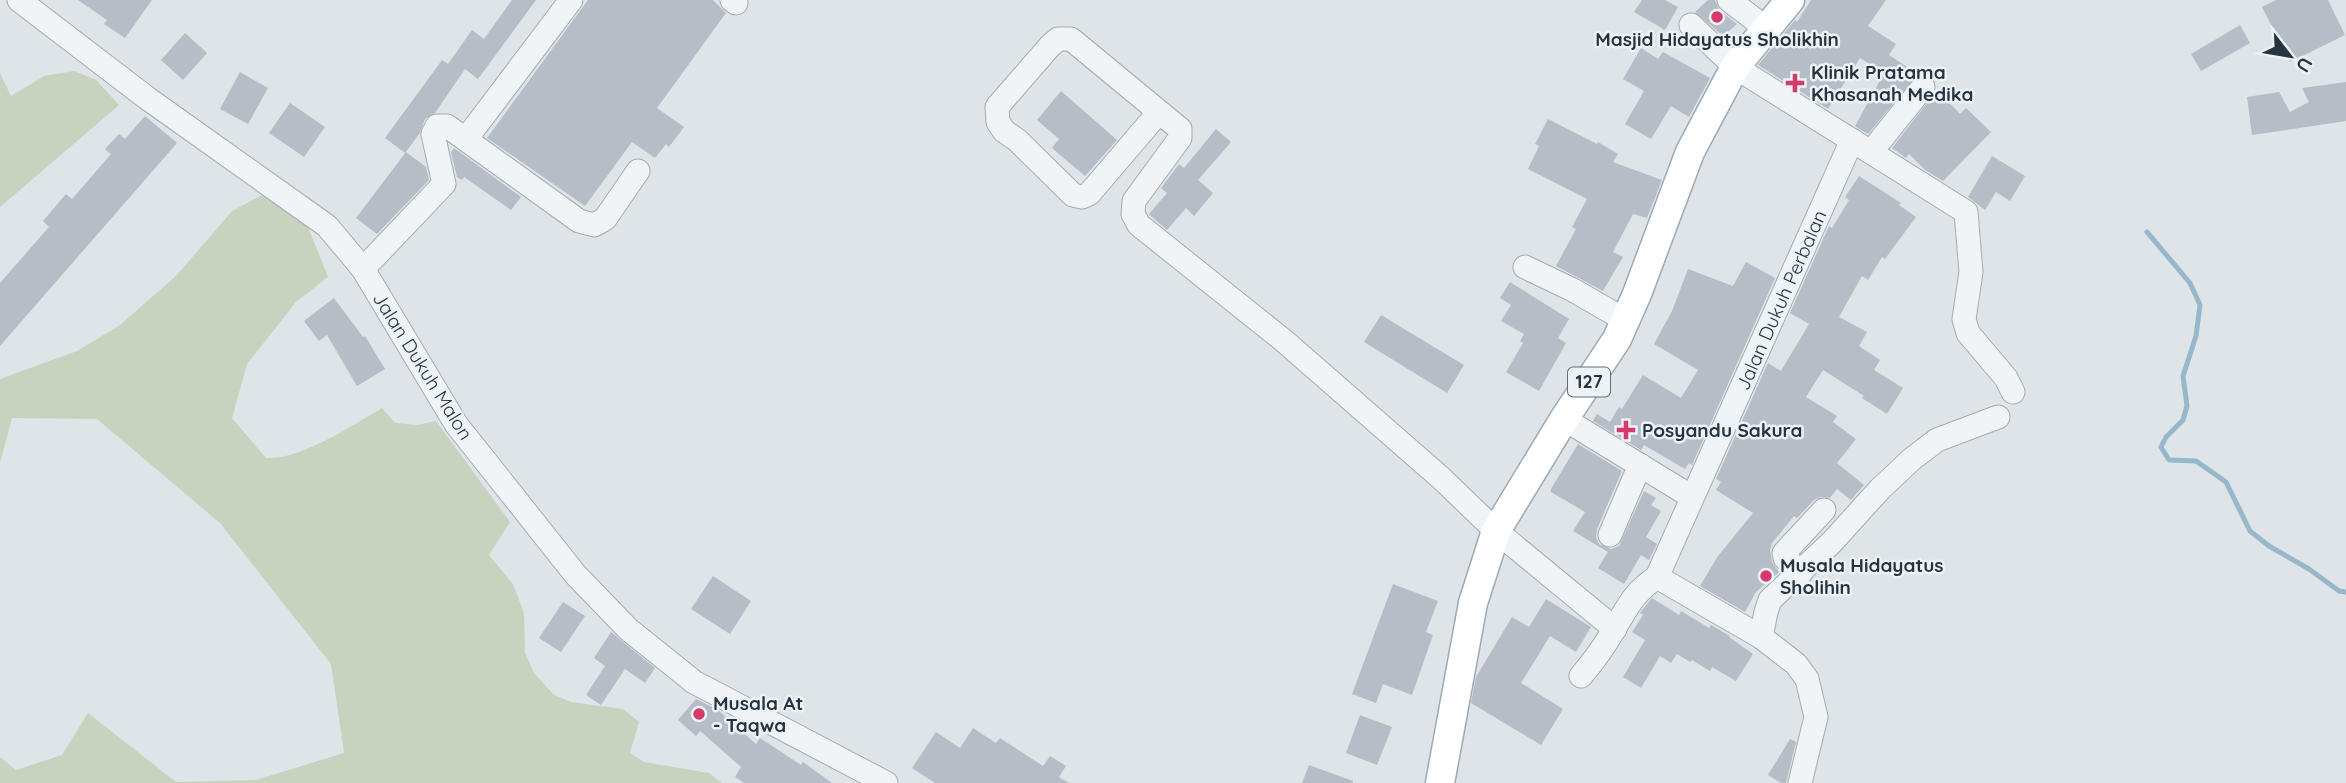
<svg xmlns="http://www.w3.org/2000/svg" width="2346" height="783" font-family="Quicksand,sans-serif">
<style>
.green{fill:#c7d3be}
.lines{fill:none;stroke-linecap:round;stroke-linejoin:round}
.stream{stroke:#96b8cb;stroke-width:5}
.building{fill:#b5bec6}
.minor-casing{stroke:#a3acb2;stroke-width:25}
.major-casing{stroke:#9caab5;stroke-width:31}
.minor{stroke:#f1f4f6;stroke-width:23}
.major{stroke:#fff;stroke-width:28}
.poi-dot{fill:#d63a6a;stroke:#edf2f6;stroke-width:2.5}
.labels{text-anchor:middle;stroke-width:5;stroke-linejoin:round;paint-order:stroke}
.shield{fill:#edf2f6;stroke:#626d77;stroke-width:2}
.shield-label{font-size:18px;font-weight:bold;fill:#263440}
.poi-label{font-size:19px;font-weight:bold;fill:#263440;stroke:#edf2f6;text-anchor:start}
.street-label{font-size:19px;fill:#263440;stroke:#edf2f6}
</style>
<rect width="100%" height="100%" fill="#dee4e8"/>
<g class="green">
<polygon points="74,71 96,80 119,105 0,207 0,73 11,96 44,76"/>
<path d="M262,195L304,217L328,277L296,302L247,364L232,418L266,458C301,460 351,426 382,408L395,423L417,425L436,421L510,522L489,555L513,584L524,613L525,653L534,673L554,695L571,702L623,709L639,722L630,753L644,762L709,773L722,783H0V757L16,770L62,755L88,713L176,782L256,780L344,753L331,664L220,523L97,419L12,418L0,463V379L77,351L120,325L177,275L232,211Z"/>
</g>
<g class="lines">
<polyline class="stream" points="2147,232 2190,283 2200,305 2196,336 2183,376 2187,406 2183,420 2166,437 2161,447 2169,460 2196,461 2226,482 2250,531 2269,546 2309,569 2339,591 2346,592"/>
</g>
<g class="building">
<polygon points="78,0 152,0 125,38 104,24 107,20"/>
<polygon points="512,0 536,0 478,79 465,69 435,113 425,119 420,133 405,153 385,138 442,60 448,64 472,30 484,39"/>
<polygon points="588,0 713,0 726,13 657,108 684,127 669,147 666,144 655,158 632,142 585,206 487,138"/>
<polygon points="1642,0 1665,0 1678,7 1665,30 1634,12"/>
<polygon points="1708,0 1715,0 1720,11 1737,24 1723,36 1695,12"/>
<polygon points="1811,0 1886,0 1868,26 1896,44 1889,55 1918,74 1868,134 1855,126 1884,73 1860,58 1828,109 1758,65 1795,20 1797,22"/>
<polygon points="2276,0 2328,0 2345,35 2290,62 2262,7"/>
<polygon points="2240,25 2250,43 2201,71 2191,54"/>
<polygon points="185,33 207,53 183,80 161,60"/>
<polygon points="1641,48 1658,59 1663,52 1710,78 1689,117 1671,106 1651,139 1625,124 1644,91 1623,79"/>
<polygon points="240,72 268,88 248,124 220,109"/>
<polygon points="2346,82 2346,121 2252,135 2247,97 2279,92 2290,112 2309,102 2302,88"/>
<polygon points="1937,90 1960,114 1966,108 1991,132 1943,181 1925,170 1909,154 1906,158 1892,148"/>
<polygon points="1061,91 1117,140 1085,176 1052,148 1059,139 1037,120"/>
<polygon points="290,103 325,127 304,157 269,133"/>
<polygon points="145,116 177,143 0,346 0,283 49,227 43,221 66,194 72,199 111,154 105,149 119,134 125,139"/>
<polygon points="1548,119 1597,144 1598,142 1618,154 1613,162 1662,180 1647,218 1633,214 1613,252 1623,257 1603,291 1556,266 1576,229 1572,227 1587,199 1528,169 1539,146 1535,144"/>
<polygon points="1216,129 1231,142 1198,180 1213,193 1194,216 1186,208 1167,230 1149,214 1167,193 1161,188 1179,164 1184,168"/>
<polygon points="454,148 521,197 511,210 464,177 462,180 457,177 451,152"/>
<polygon points="406,152 426,167 429,180 377,234 356,218"/>
<polygon points="1992,156 2025,176 2010,201 1996,192 1985,210 1968,197"/>
<polygon points="1859,176 1901,203 1899,205 1916,217 1885,259 1882,257 1868,280 1862,276 1839,317 1867,332 1859,346 1880,360 1874,370 1903,388 1887,414 1862,398 1864,396 1823,370 1806,397 1837,416 1833,422 1856,439 1837,463 1864,485 1851,500 1837,489 1830,498 1821,497 1814,500 1797,518 1794,516 1772,543 1770,550 1772,562 1779,572 1756,592 1745,612 1700,586 1718,556 1753,513 1716,490 1721,482 1716,479 1768,363 1781,371 1809,324 1790,313 1829,226 1832,228 1849,200 1845,197"/>
<polygon points="1746,262 1775,278 1692,465 1689,463 1685,469 1644,445 1641,450 1593,421 1597,414 1610,422 1619,407 1622,409 1643,375 1681,398 1698,370 1654,344 1672,311 1688,269 1733,286"/>
<polygon points="1510,282 1569,319 1558,338 1566,343 1539,391 1506,372 1523,343 1520,341 1524,334 1501,321 1511,305 1500,298"/>
<polygon points="334,298 363,337 365,336 385,369 357,386 327,335 319,341 304,321"/>
<polygon points="1381,315 1464,365 1447,393 1364,342"/>
<polygon points="1578,444 1622,471 1597,529 1596,537 1599,544 1611,549 1619,546 1644,491 1656,498 1651,505 1661,511 1646,537 1657,544 1649,560 1641,555 1624,584 1598,568 1608,552 1573,531 1585,512 1551,492 1551,489"/>
<polygon points="713,576 751,601 730,634 691,609"/>
<polygon points="1393,584 1438,601 1426,632 1433,635 1412,695 1383,684 1376,703 1352,694"/>
<polygon points="1652,598 1679,615 1681,611 1709,628 1711,625 1730,636 1729,637 1753,654 1736,681 1712,667 1710,671 1692,660 1690,662 1677,654 1671,663 1660,656 1641,688 1623,677 1645,640 1632,632 1643,615 1640,613"/>
<polygon points="1546,599 1591,627 1576,652 1550,636 1521,683 1563,709 1541,745 1471,703 1476,677 1512,617 1529,627"/>
<polygon points="563,602 585,616 561,652 539,638"/>
<polygon points="611,632 655,668 645,683 625,669 601,705 586,695 605,666 594,658"/>
<polygon points="696,699 718,710 756,744 760,738 801,765 803,762 832,783 744,783 735,777 741,767 700,731 696,736 678,720"/>
<polygon points="1360,715 1392,727 1377,765 1346,753"/>
<polygon points="973,728 996,743 1000,738 1043,766 1050,756 1066,766 1059,777 1069,783 935,783 912,768 936,732 960,748"/>
<polygon points="1790,739 1796,742 1786,783 1781,783 1768,775"/>
<polygon points="1309,765 1353,781 1353,783 1302,783"/>
</g>
<g class="lines">
<g class="minor-casing">
<g id="minor">
<polyline points="19,0 147,98 327,226 363,269 456,424 575,574 628,629 694,682 886,783"/>
<polyline points="732,0 736,3"/>
<polyline points="1729,0 1767,29"/>
<polyline points="1691,25 1735,67 1966,212 1971,272 1964,319 1968,333 2006,378 2013,392"/>
<polyline points="1159,112 1089,194 1082,197 1073,195 1017,140 1004,131 998,122 997,107 1050,46 1058,39 1071,39 1180,129 1180,138 1134,201 1133,214 1139,225 1283,340 1441,478 1496,531 1615,629"/>
<polyline points="466,139 571,0"/>
<polyline points="1871,152 1923,87"/>
<polyline points="1525,267 1573,290 1625,320"/>
<polyline points="363,269 444,184 433,134 437,126 447,126 579,221 594,225 605,219 638,171"/>
<polyline points="1564,419 1692,497"/>
<polyline points="1610,535 1640,465"/>
<polyline points="1801,573 1785,558 1784,553 1824,510"/>
<polyline points="1657,577 1852,140"/>
<polyline points="1657,577 1761,637 1796,664 1807,679 1816,717 1800,783"/>
<polyline points="1761,637 1766,612 1770,600 1832,542 1880,489 1912,459 1937,440 1998,417"/>
<path d="M1581,676C1592,663 1602,650 1610,636C1626,611 1631,594 1657,577"/>
</g>
</g>
<g class="major-casing">
<polyline id="major" points="1440,783 1473,603 1496,531 1564,419 1617,339 1637,294 1690,152 1735,67 1790,0"/>
</g>
<use href="#minor" class="minor"/>
<use href="#major" class="major"/>
</g>
<g class="poi-dot">
<circle cx="1717" cy="17" r="7"/>
<path d="M1791.5 72.5h7v7h7v7h-7v7h-7v-7h-7v-7h7z"/>
<path d="M1622.5 419.5h7v7h7v7h-7v7h-7v-7h-7v-7h7z"/>
<circle cx="1766" cy="576" r="7"/>
<circle cx="699" cy="714" r="7"/>
</g>
<g class="labels">
<rect class="shield" x="1568" y="367.5" width="42" height="29" rx="5"/>
<g class="shield-label">
<text x="1589" y="388">127</text>
</g>
<g class="poi-label">
<text x="1717" y="46" text-anchor="middle">Masjid Hidayatus Sholikhin</text>
<text x="1811" y="79">Klinik Pratama<tspan x="1811" dy="22">Khasanah Medika</tspan></text>
<text x="1642" y="437">Posyandu Sakura</text>
<text x="1780" y="572">Musala Hidayatus<tspan x="1780" dy="22">Sholihin</tspan></text>
<text x="713" y="710">Musala At<tspan x="713" dy="22">- Taqwa</tspan></text>
</g>
<g class="street-label">
<text transform="translate(1781 300) rotate(-66)" y="7">Jalan Dukuh Perbalan</text>
<text transform="translate(423 366) rotate(58)" y="7">Jalan Dukuh Malon</text>
</g>
</g>
<g transform="translate(2290 56) rotate(121)" stroke="#edf2f6" stroke-width="5" paint-order="stroke">
<path d="M0-5L12 26L0 18L-12 26Z" fill="#263440"/>
<text y="-10" font-size="19" font-weight="bold" text-anchor="middle" fill="#263440">U</text>
</g>
</svg>
